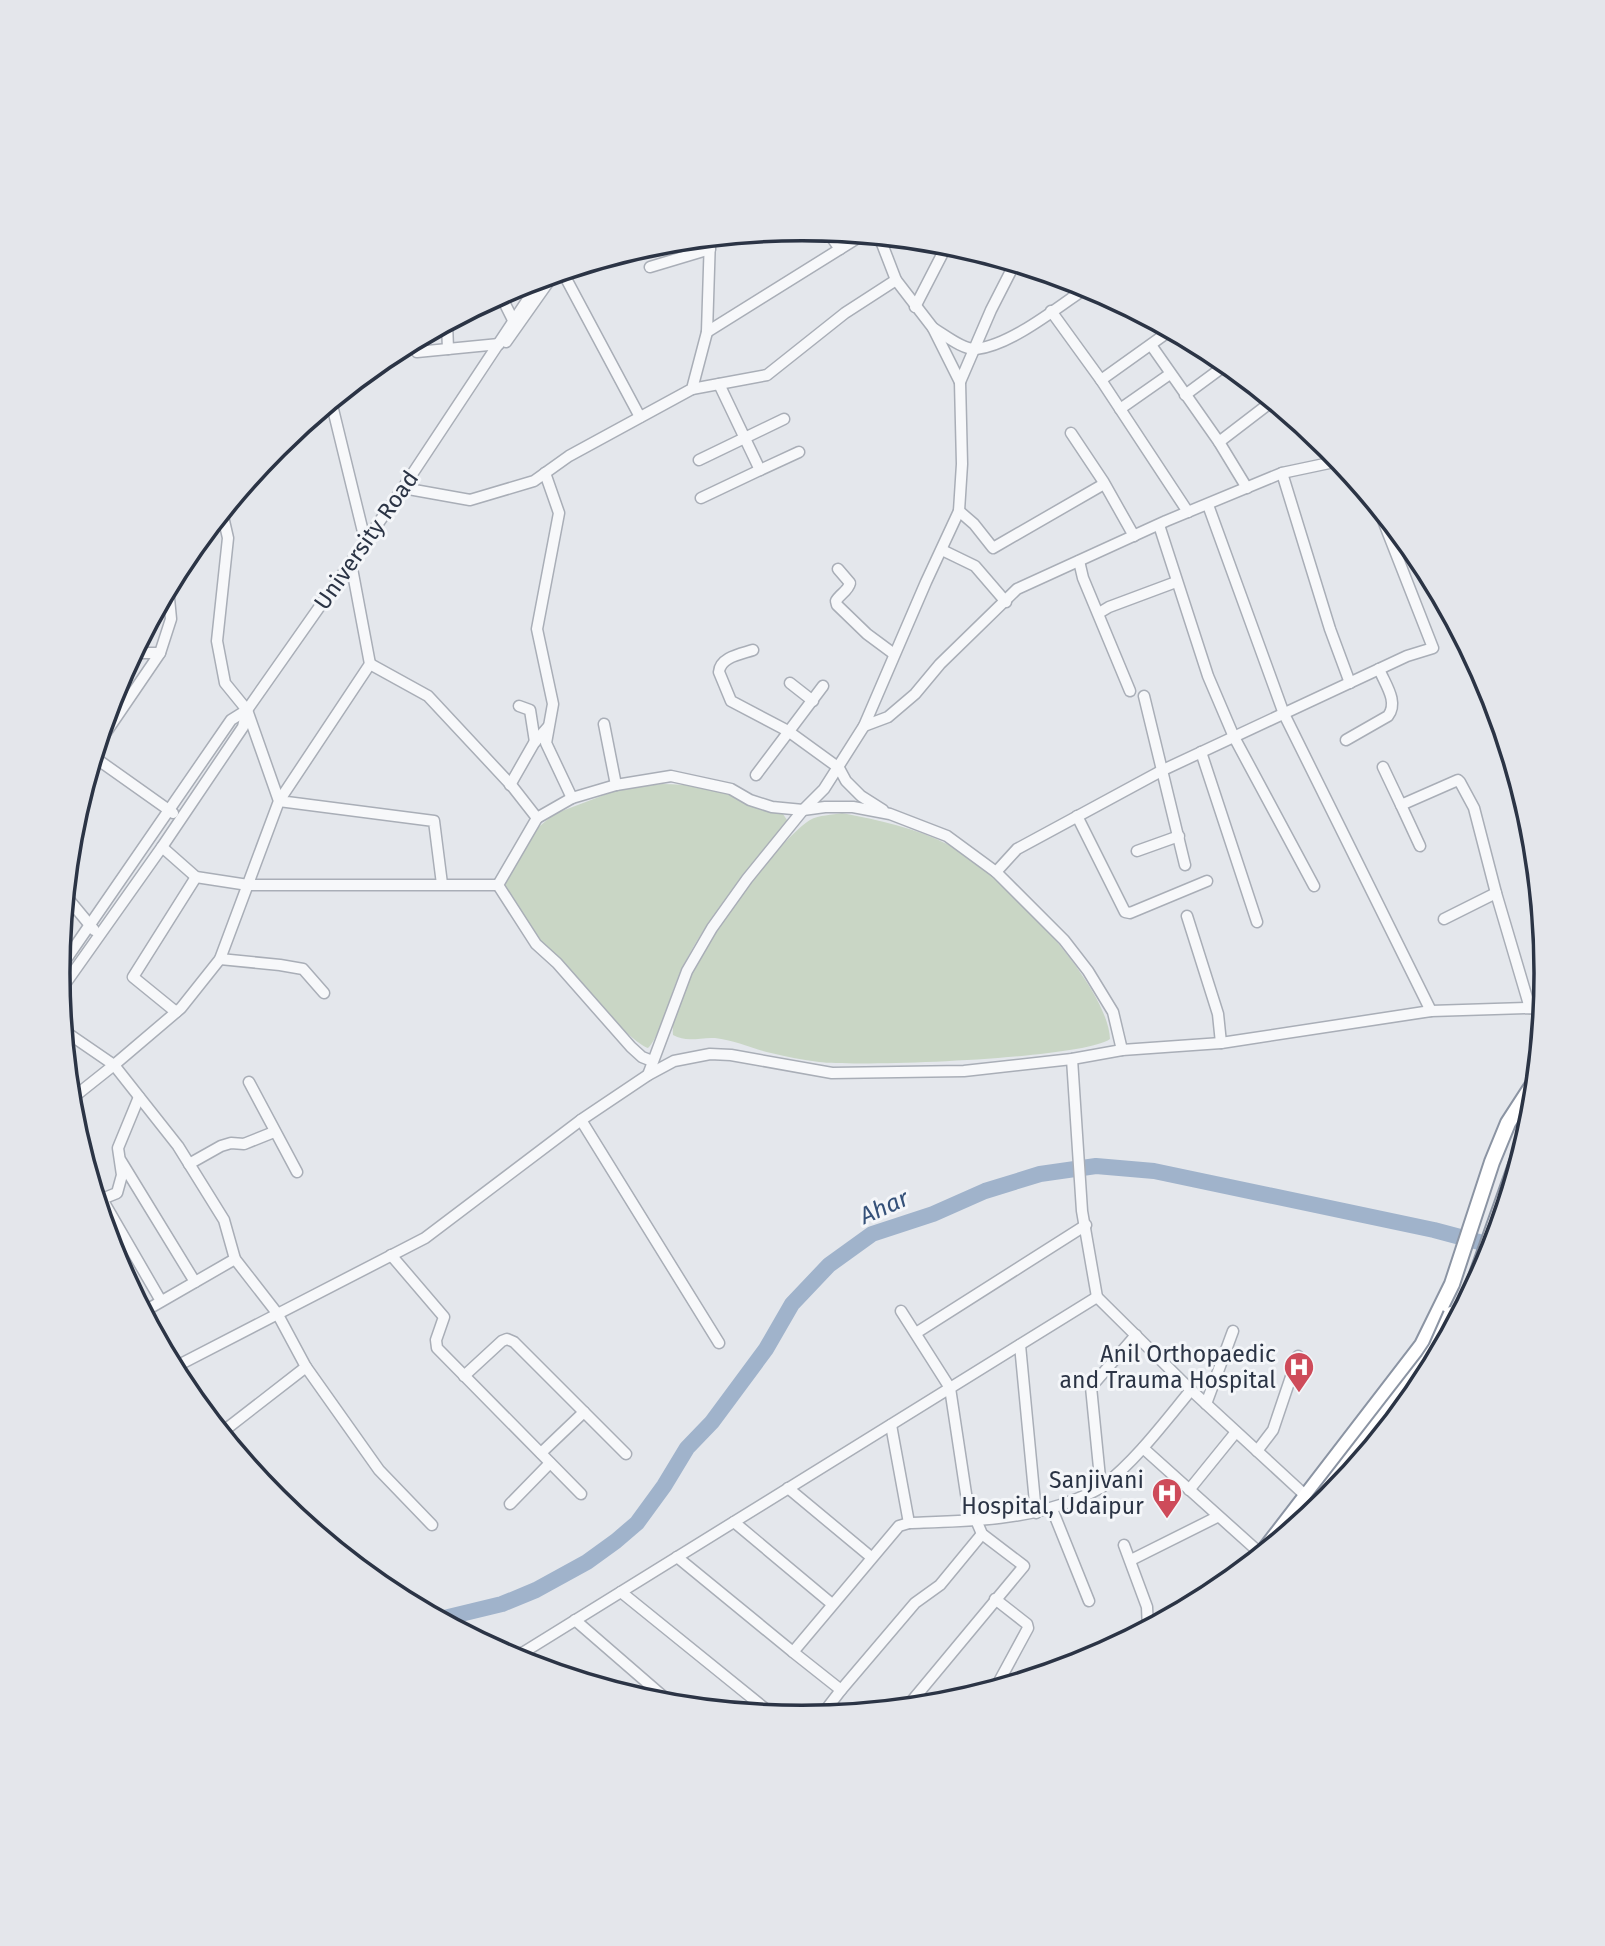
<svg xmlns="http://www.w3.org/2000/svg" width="1605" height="1946" font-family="'Fira Sans',sans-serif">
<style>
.green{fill:#c9d6c5}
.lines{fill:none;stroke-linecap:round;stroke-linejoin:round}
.river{stroke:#a0b3cb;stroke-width:16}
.minor-casing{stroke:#a9aeb7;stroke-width:13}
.highway-casing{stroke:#8b94a3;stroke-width:18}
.minor{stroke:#f7f8fa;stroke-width:10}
.highway{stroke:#fff;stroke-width:14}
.highway-bridge-casing{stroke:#8b94a3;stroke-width:18;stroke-linecap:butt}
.highway-bridge{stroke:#fff;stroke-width:14}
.labels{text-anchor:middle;stroke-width:6;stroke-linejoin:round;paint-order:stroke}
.street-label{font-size:23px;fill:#2b3445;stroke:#f4f6f9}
.poi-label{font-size:23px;fill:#2b3445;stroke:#f4f6f9;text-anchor:end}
.water-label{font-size:24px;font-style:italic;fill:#355179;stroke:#f4f6f9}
.rim{fill:none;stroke:#2b3445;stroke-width:3.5}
</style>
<rect width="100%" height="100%" fill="#e4e7ec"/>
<g class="green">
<path d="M662,784C687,785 713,785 737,796C755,804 763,811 783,814L787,820L786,828C747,872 700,924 677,980C671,994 658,1040 648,1048C630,1043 554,960 539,941C525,924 515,904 505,885L512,866L534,831L554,814L620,789Z"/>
<path d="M842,813C878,820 916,828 949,845C998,870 1108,983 1110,1039C1082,1059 861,1067 819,1062C803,1060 787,1057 771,1053C753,1049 734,1040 715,1038C700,1037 687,1043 673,1035C667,988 771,845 810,820C819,815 832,815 842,813Z"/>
</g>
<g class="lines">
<polyline class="river" points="440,1619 502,1604 536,1590 587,1562 616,1541 637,1523 664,1486 687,1448 712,1422 766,1349 792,1304 829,1265 872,1234 933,1214 985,1191 1040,1174 1096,1166 1154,1171 1434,1230 1494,1246"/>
<g class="minor-casing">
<g id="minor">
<polyline points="827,231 840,249"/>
<polyline points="879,236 896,280 933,328 960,382"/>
<polyline points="710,242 744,234"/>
<polyline points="650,267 710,249"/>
<polyline points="562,271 640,417"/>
<polyline points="500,294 513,320"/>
<polyline points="915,307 948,243"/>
<polyline points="1051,311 1101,380 1188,512"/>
<polyline points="447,323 448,349"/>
<polyline points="1158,323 1166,334"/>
<path d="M933,328C945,335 963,350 976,349C1012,345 1059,306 1089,286"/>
<polyline points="707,332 864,234"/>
<polyline points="415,340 417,352 499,344"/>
<polyline points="506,342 554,274"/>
<polyline points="1151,345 1219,442 1247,488"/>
<polyline points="1101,380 1171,330"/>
<polyline points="719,384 760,470 799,452"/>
<polyline points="692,389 767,375 845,313 896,280"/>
<polyline points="1185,395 1227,364"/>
<polyline points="331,401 365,540"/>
<polyline points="1120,409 1170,374"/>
<polyline points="1071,433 1103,481 1134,536"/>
<polyline points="1219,442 1266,406"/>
<polyline points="699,460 784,419"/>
<polyline points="545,473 559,513 537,629 553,704 546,743 572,798"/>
<polyline points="1282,473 1330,629 1350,683"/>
<polyline points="403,488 470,500 534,481 569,456 692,389 707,332 710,237"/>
<polyline points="701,498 760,470"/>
<polyline points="1208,505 1284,714 1431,1011"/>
<polyline points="959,511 974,524 993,548 1104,484"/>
<polyline points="1159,525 1208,676 1234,737 1314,886"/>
<polyline points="942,550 975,566 1006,602"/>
<polyline points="1079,561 1083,578 1130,691"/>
<polyline points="351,563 370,664 279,801 434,821 442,884"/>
<path d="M838,569L850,583C848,591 840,594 836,601L837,605L867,634L894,654"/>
<polyline points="1099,613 1109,607 1176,582"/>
<path d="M753,650C741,654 720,657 719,672L731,701L788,731L839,768L846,781L861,796L883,810"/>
<polyline points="160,653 171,619 168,588"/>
<polyline points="370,664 428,696 512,786 537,818 498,885 536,944 557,963 631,1047 642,1057 652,1061"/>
<polyline points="790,683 813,701"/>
<polyline points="1144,696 1185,865"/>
<polyline points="519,706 530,710 535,742"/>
<polyline points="604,724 616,785"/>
<polyline points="864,726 888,717 915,694 940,664 1017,589 1166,521 1282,473 1334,462 1342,463"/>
<path d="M1346,740L1388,716C1399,702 1385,684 1379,669"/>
<polyline points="96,747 160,653 133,653"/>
<polyline points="1201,752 1257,922"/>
<polyline points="94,757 173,813"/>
<polyline points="1383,767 1401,805 1458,780 1460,782 1474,808 1496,893 1530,1008"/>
<polyline points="756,775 823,686"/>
<polyline points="510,785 534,743 548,727"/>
<polyline points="1401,805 1420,846"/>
<polyline points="1077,816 1125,912 1130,913 1207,881"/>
<polyline points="537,818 572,798 616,785 671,776 731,789 750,800 772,807 803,810 825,807 853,807 890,814 947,836 996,872 1064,940 1088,971 1113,1012 1122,1050"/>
<polyline points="162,847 196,877 248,885 498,885"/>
<polyline points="1137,851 1179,836"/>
<polyline points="996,872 1017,849 1163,770 1407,656 1433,648 1377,505"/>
<polyline points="65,895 94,930"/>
<polyline points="1187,916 1218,1014 1221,1043"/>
<polyline points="1444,919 1496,893"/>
<polyline points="220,959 280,965 303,969 324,993"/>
<polyline points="58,971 231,720 247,710"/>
<polyline points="60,991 162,847 243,727 247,710 403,488 542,278"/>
<polyline points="176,1012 133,977 196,877"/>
<polyline points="63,1030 114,1065 70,1100"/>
<polyline points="1072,1059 1082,1211 1097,1297"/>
<polyline points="648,1075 687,971 712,928 747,879 803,810 824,789 864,726 926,582 959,511 962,464 960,382 991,310 1015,263"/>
<polyline points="249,1082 297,1172"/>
<polyline points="581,1120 719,1343"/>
<polyline points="121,1161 195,1282"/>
<polyline points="189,1164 221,1146 231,1143 244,1144 274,1132"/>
<polyline points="95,1195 102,1199 117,1193 122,1175 118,1148 139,1097"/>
<polyline points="102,1199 161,1301"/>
<polyline points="391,1255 444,1317 436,1340 437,1348 581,1494"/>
<polyline points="901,1311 950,1388 970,1520"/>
<polyline points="143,1312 235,1259"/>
<polyline points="916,1333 1086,1225"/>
<polyline points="1020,1345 1036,1513"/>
<polyline points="306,1367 379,1470 432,1525"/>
<polyline points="173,1368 425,1238 581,1120 648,1075 674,1061 710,1054 731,1055 832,1073 964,1071 1072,1059 1122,1050 1221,1043 1431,1011 1530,1008 1544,1010"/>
<polyline points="464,1376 502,1341 507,1339 514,1342 626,1454"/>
<polyline points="1206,1404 1233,1331"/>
<polyline points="891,1425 909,1523"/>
<polyline points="221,1433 306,1367 277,1313 235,1259 224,1220 178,1146 114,1065 181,1008 220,959 279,801 247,710 225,683 217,641 228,538 222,512"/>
<polyline points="1143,1448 1261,1554"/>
<polyline points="1257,1451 1273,1430 1298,1356"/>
<polyline points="541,1453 584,1412"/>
<polyline points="788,1488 871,1557"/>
<polyline points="1101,1488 1091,1387 1136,1335"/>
<polyline points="1189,1490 1236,1432"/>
<polyline points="510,1504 550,1463"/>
<polyline points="1052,1509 1089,1601"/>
<polyline points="734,1522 832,1604"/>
<polyline points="1124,1545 1147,1607 1148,1629"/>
<polyline points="677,1557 793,1652"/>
<polyline points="1131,1560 1217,1517"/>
<polyline points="621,1592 773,1715"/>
<polyline points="575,1620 673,1705"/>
<polyline points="510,1657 524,1652"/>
<polyline points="534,1666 524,1652 1097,1297 1191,1390 1306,1496"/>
<polyline points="995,1689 1028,1628 1027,1624 995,1599"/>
<polyline points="841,1690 915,1603 940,1585 982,1534"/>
<polyline points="645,1700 653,1689"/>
<polyline points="906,1708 1024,1566 982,1534 976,1520"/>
<path d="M821,1716L841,1690L793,1652L899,1526L909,1523C965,1521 1022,1521 1074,1500C1084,1496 1095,1492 1103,1486C1137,1459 1163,1424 1191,1390"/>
</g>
</g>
<g class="highway-casing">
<g id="highway">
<polyline points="1467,1302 1533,1117"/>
<polyline points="1417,1393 1422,1385"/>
<polyline points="1259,1557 1422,1345 1452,1284 1492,1162 1508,1123 1537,1078"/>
</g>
</g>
<use href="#minor" class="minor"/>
<use href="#highway" class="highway"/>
<g class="highway-bridge-casing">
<polyline id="highway-bridge" points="1304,1520 1428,1360 1436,1348 1451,1314"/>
</g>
<use href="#highway-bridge" class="highway-bridge"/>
</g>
<defs>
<g id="hospital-pin" transform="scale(1.575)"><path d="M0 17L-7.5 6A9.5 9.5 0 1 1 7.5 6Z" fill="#ce4b5a" stroke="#f4f6f9"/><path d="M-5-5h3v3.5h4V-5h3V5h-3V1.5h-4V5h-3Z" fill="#fff"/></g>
</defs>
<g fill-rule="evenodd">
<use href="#hospital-pin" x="1299" y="1367"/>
<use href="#hospital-pin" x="1167" y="1493"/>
</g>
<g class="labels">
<g class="street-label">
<text transform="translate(366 540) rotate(-55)" y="8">University Road</text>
</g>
<g class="poi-label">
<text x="1276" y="1362">Anil Orthopaedic<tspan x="1276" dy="26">and Trauma Hospital</tspan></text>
<text x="1144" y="1488">Sanjivani<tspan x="1144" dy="26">Hospital, Udaipur</tspan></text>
</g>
<g class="water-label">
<text transform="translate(884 1207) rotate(-24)" y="8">Ahar</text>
</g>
</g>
<path d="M0 0H1605V1946H0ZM70 973a732 732 0 1 1 1464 0a732 732 0 1 1-1464 0Z" fill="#e4e6eb" fill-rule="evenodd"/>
<path class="rim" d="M70 973a732 732 0 1 1 1464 0a732 732 0 1 1-1464 0Z"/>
</svg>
